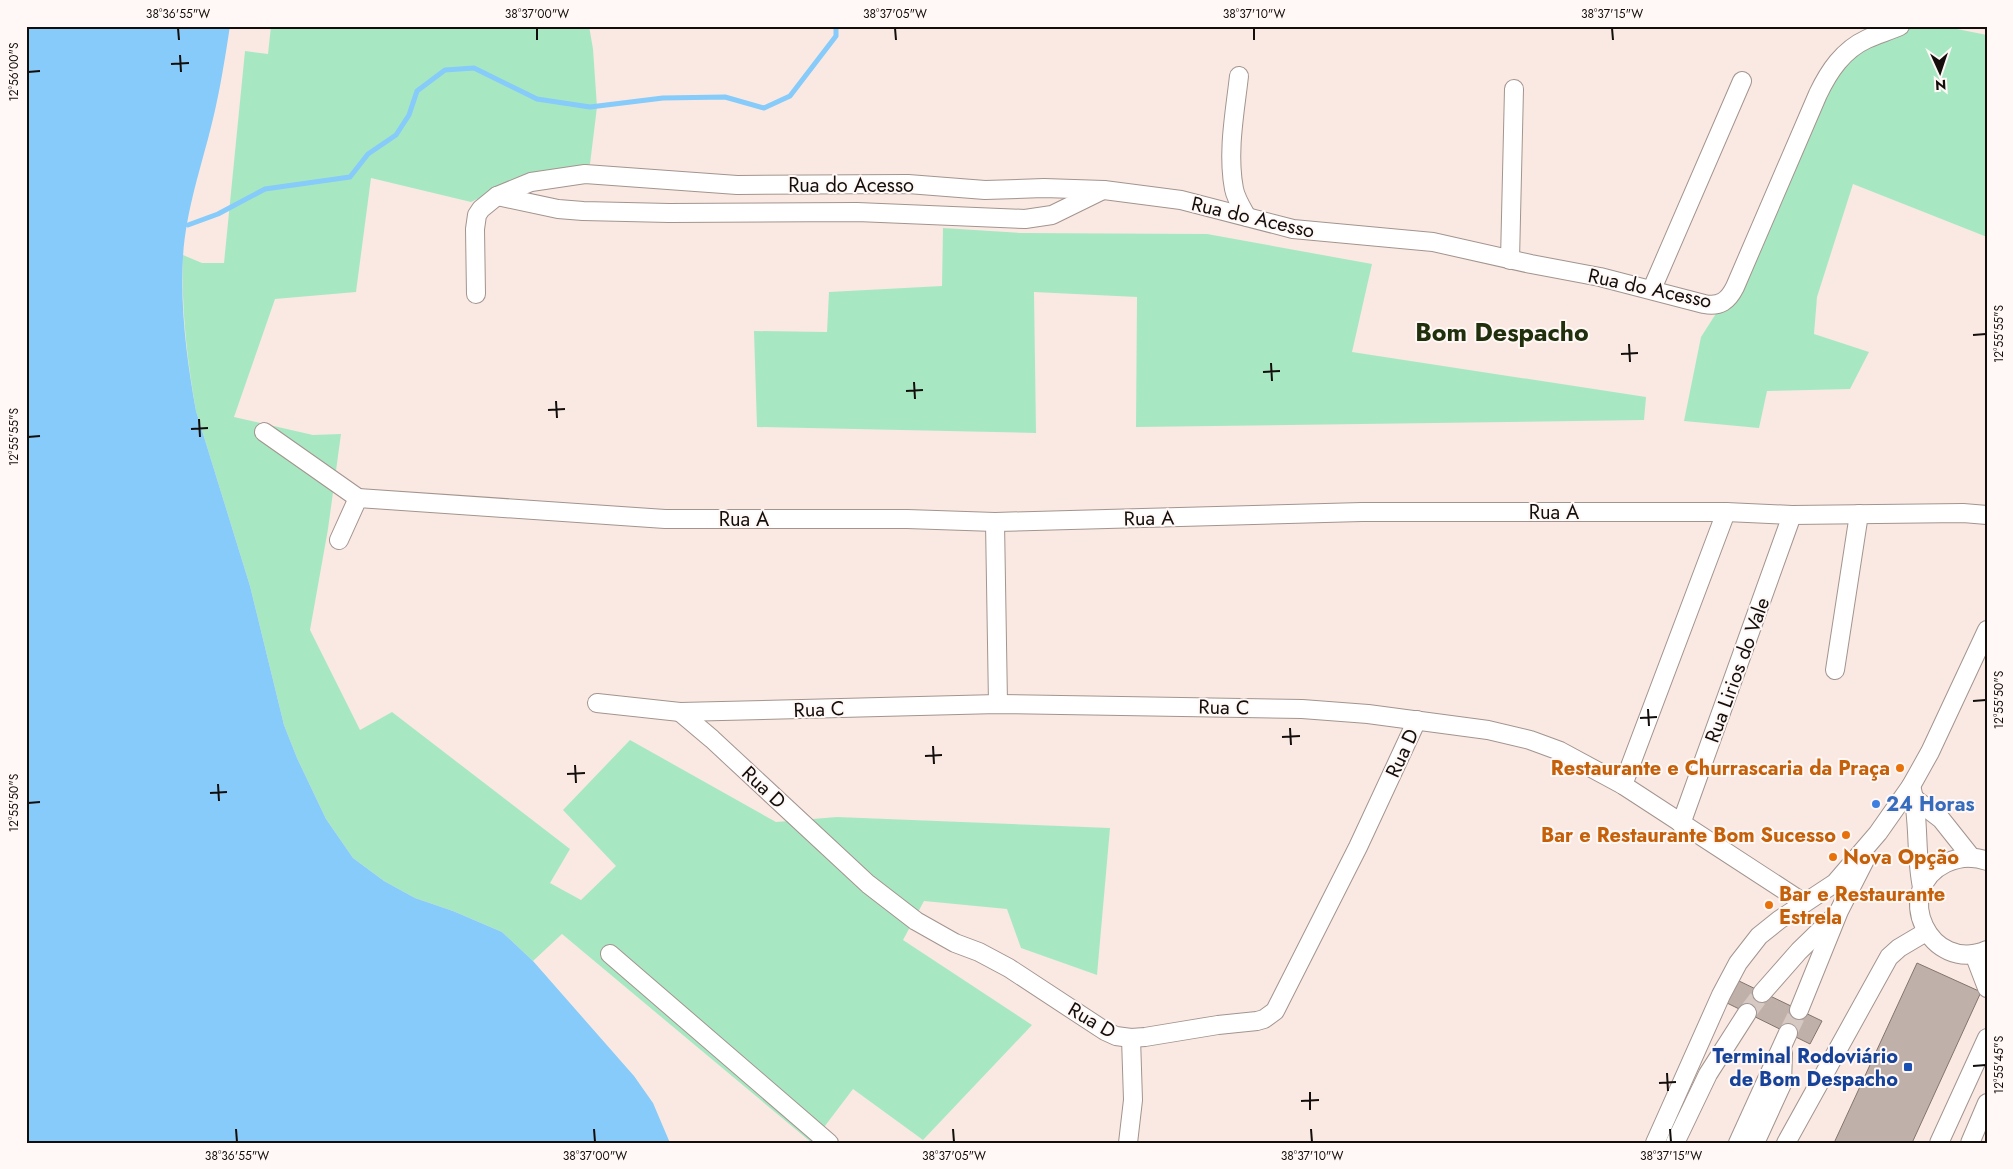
<svg xmlns="http://www.w3.org/2000/svg" width="2013" height="1169" font-family="Jost,sans-serif">
<style>
.green{fill:#a7e8c3}
.water{fill:#86cbf9}
.lines{fill:none;stroke-linecap:round;stroke-linejoin:round}
.stream{stroke:#86cbf9;stroke-width:5}
.building{fill:#c0b0aa;stroke:#82746e}
.minor-tunnel{stroke:#d6c8c2;stroke-width:18;stroke-dasharray:18 9;stroke-linecap:butt}
.minor-casing{stroke:#a3948e;stroke-width:20}
.minor{stroke:#fff;stroke-width:18}
.ticks{fill:none;stroke:#130e0c;stroke-width:2}
.food-dot{fill:#e8710a;stroke:#fff8f6;stroke-width:2}
.shop-dot{fill:#3f7fe0;stroke:#fff8f6;stroke-width:2}
.transit-dot{fill:#1a4fb4;stroke:#fff8f6;stroke-width:2}
.labels{text-anchor:middle;stroke-width:4;stroke-linejoin:round;paint-order:stroke}
.street-label{font-size:20px;fill:#130e0c;stroke:#fff8f6}
.food-label{font-size:20px;font-weight:bold;fill:#c56008;stroke:#fff8f6;text-anchor:end}
.shop-label{font-size:20px;font-weight:bold;fill:#366cbe;stroke:#fff8f6;text-anchor:start}
.transit-label{font-size:20px;font-weight:bold;fill:#164399;stroke:#fff8f6;text-anchor:end}
.district-label{font-size:25px;font-weight:bold;fill:#21300c;stroke:#fff8f6}
.neatline{fill:none;stroke:#130e0c;stroke-width:2}
.ticks-label{font-size:12px;text-anchor:middle;fill:#130e0c}
</style>
<rect width="100%" height="100%" fill="#f9e9e2"/>
<g class="green">
<path d="M271,26H589L593,49L597,107L590,164L525,176L471,202L371,178L356,292L275,299L234,417L313,435L341,434L328,529L310,630L360,730L392,712L570,849L550,883L581,900L616,866L563,810L630,740L776,822L837,817L1110,828L1097,975L1021,948L1007,909L924,901L903,940L1032,1025L923,1140L853,1089L812,1143L562,934L533,961L502,932L453,911L415,898L384,881L353,858L326,819L297,758L284,725L250,586L196,411C187,360 181,307 183,255L202,263H224L245,51L268,54Z"/>
<polygon points="1889,26 1942,26 1987,35 1987,237 1853,184 1817,297 1814,334 1869,352 1850,389 1767,391 1759,428 1684,421 1701,337 1717,312 1833,57"/>
<polygon points="943,228 1020,233 1207,234 1372,264 1352,352 1646,397 1644,420 1136,427 1137,297 1034,292 1036,433 757,427 754,331 827,332 829,292 942,286"/>
</g>
<path class="water" d="M26,26H230C225,58 220,91 212,123C201,168 186,210 183,257C180,308 187,361 196,411L250,586L284,725L297,758L326,819L353,858L384,881L415,898L453,911L502,932L533,961L634,1076L653,1103L670,1143H26Z"/>
<g class="lines">
<polyline class="stream" points="188,225 218,214 265,189 350,177 368,154 396,135 409,115 417,91 445,70 474,68 537,99 590,107 663,98 725,97 764,108 790,96 836,36 836,26"/>
</g>
<g class="building">
<polygon points="1917,963 1981,992 1912,1143 1834,1143"/>
<polygon points="1737,980 1822,1021 1810,1044 1725,1002"/>
</g>
<g class="lines">
<g class="minor-tunnel">
<polyline points="1747,1013 1762,993"/>
<polyline points="1788,1033 1799,1010"/>
</g>
<g class="minor-casing">
<g id="minor">
<path d="M1239,76C1235,112 1227,152 1234,189C1236,199 1242,208 1247,217"/>
<polyline points="497,196 558,209 583,211 669,213 857,212 1025,219 1052,215 1103,190"/>
<polyline points="1510,260 1514,89"/>
<polyline points="1652,289 1742,81"/>
<path d="M476,294L475,229L477,215L481,209L497,196L531,182L585,174L737,185L908,184L985,190L1044,188L1104,190L1181,200L1293,229L1433,242L1531,264L1600,277L1704,304C1720,307 1728,301 1735,287L1818,94C1829,71 1843,50 1867,39C1878,34 1889,31 1900,26"/>
<polyline points="264,432 358,498"/>
<polyline points="995,522 998,704"/>
<polyline points="339,540 358,498 665,519 907,519 995,522 1362,512 1726,512 1792,515 1963,513 1987,515"/>
<polyline points="1835,670 1859,514"/>
<polyline points="597,703 680,712 998,704 1302,709 1368,714 1488,730 1530,740 1560,751 1623,785 1804,903"/>
<polyline points="680,712 712,739 868,884 916,921 955,943 979,952 1009,968 1105,1031 1116,1036 1131,1038 1145,1037 1218,1025 1257,1021 1264,1019 1275,1011 1358,847 1417,720"/>
<polyline points="1623,785 1726,512"/>
<path d="M1911,786C1920,818 1915,854 1922,887"/>
<polyline points="1915,799 1941,819 1972,858"/>
<polyline points="1681,824 1792,515"/>
<path d="M1987,861C1974,856 1959,857 1946,863C1890,890 1930,975 1987,950"/>
<polyline points="610,954 829,1143"/>
<polyline points="1974,954 1987,988"/>
<polyline points="1762,993 1799,951 1834,917"/>
<polyline points="1799,1010 1839,911 1865,860"/>
<polyline points="1128,1143 1133,1100 1131,1038"/>
<polyline points="1655,1143 1721,995 1738,963 1759,936 1779,920 1835,883 1878,833 1911,786 1930,752 1987,630"/>
<polyline points="1675,1143 1708,1074 1747,1013"/>
<polyline points="1738,1143 1788,1033"/>
<polyline points="1755,1143 1782,1084 1783,1053"/>
<polyline points="1786,1143 1889,957 1899,948 1926,932"/>
<polyline points="1939,1143 1987,1038"/>
<polyline points="1970,1143 1987,1103"/>
</g>
</g>
<use href="#minor" class="minor"/>
</g>
<path class="ticks" d="M178,28L179,40M537,28V40M895,28L896,40M1254,28V40M1612,28L1613,40M180,55L181,72M171,64L189,63M28,72L40,71M1973,335L1986,334M1629,344L1630,362M1621,354L1638,353M1271,363L1272,381M1263,372L1280,371M914,382L915,399M906,391L923,390M556,401L557,418M548,410L565,409M199,419L200,437M191,429L208,428M28,437L40,436M1973,701L1986,700M1648,709L1649,726M1640,718L1657,717M1290,728L1291,745M1282,737L1300,736M933,746L934,764M925,756L942,755M575,765L576,783M567,774L585,773M218,784L219,801M210,793L227,792M28,803L40,802M1973,1066L1986,1065M1667,1073L1668,1091M1659,1083L1676,1082M1310,1092V1110M1301,1101L1319,1100M236,1129L237,1142M594,1129L595,1142M953,1129L954,1142M1311,1129L1312,1142M1670,1129L1671,1142"/>
<g class="food-dot">
<circle cx="1900" cy="768" r="5"/>
<circle cx="1846" cy="835" r="5"/>
<circle cx="1833" cy="857" r="5"/>
<circle cx="1769" cy="905" r="5"/>
</g>
<circle class="shop-dot" cx="1876" cy="804" r="5"/>
<rect class="transit-dot" x="1903" y="1062" width="10" height="10" rx="2.5"/>
<g class="labels">
<g class="street-label">
<text x="851" y="192">Rua do Acesso</text>
<text transform="translate(1253 217) rotate(13)" y="7">Rua do Acesso</text>
<text transform="translate(1650 288) rotate(12)" y="7">Rua do Acesso</text>
<text x="1554" y="519">Rua A</text>
<text transform="translate(1149 518) rotate(-1)" y="7">Rua A</text>
<text x="744" y="526">Rua A</text>
<text transform="translate(1737 670) rotate(-70)" y="7">Rua Lirios do Vale</text>
<text transform="translate(1224 707) rotate(1)" y="7">Rua C</text>
<text transform="translate(819 709) rotate(-2)" y="7">Rua C</text>
<text transform="translate(1402 753) rotate(-65)" y="7">Rua D</text>
<text transform="translate(764 787) rotate(43)" y="7">Rua D</text>
<text transform="translate(1092 1020) rotate(30)" y="7">Rua D</text>
</g>
<g class="food-label">
<text x="1890" y="775">Restaurante e Churrascaria da Praça</text>
<text x="1836" y="842">Bar e Restaurante Bom Sucesso</text>
<text x="1843" y="864" text-anchor="start">Nova Opção</text>
<text x="1779" y="901" text-anchor="start">Bar e Restaurante<tspan x="1779" dy="23">Estrela</tspan></text>
</g>
<g class="shop-label">
<text x="1886" y="811">24 Horas</text>
</g>
<g class="transit-label">
<text x="1898" y="1063">Terminal Rodoviário<tspan x="1898" dy="23">de Bom Despacho</tspan></text>
</g>
<g class="district-label">
<text x="1502" y="341">Bom Despacho</text>
</g>
</g>
<rect width="2013" height="1169" fill="none" stroke="#fff8f6" stroke-width="55"/>
<g transform="translate(1940 72) rotate(177)" stroke="#fff8f6" stroke-width="4" paint-order="stroke">
<path d="M0-4L9 19L0 12L-9 19Z" fill="#130e0c"/>
<text y="-8" font-size="14" font-weight="bold" text-anchor="middle" fill="#130e0c">N</text>
</g>
<rect x="28" y="28" width="1958" height="1114" class="neatline"/>
<g class="ticks-label">
<text x="178" y="18">38°36'55"W</text>
<text x="537" y="18">38°37'00"W</text>
<text x="895" y="18">38°37'05"W</text>
<text x="1254" y="18">38°37'10"W</text>
<text x="1612" y="18">38°37'15"W</text>
<text transform="translate(14 72) rotate(-90)" y="4">12°56'00"S</text>
<text transform="translate(1999 334) rotate(-90)" y="4">12°55'55"S</text>
<text transform="translate(14 437) rotate(-90)" y="4">12°55'55"S</text>
<text transform="translate(1999 700) rotate(-90)" y="4">12°55'50"S</text>
<text transform="translate(14 803) rotate(-90)" y="4">12°55'50"S</text>
<text transform="translate(1999 1065) rotate(-90)" y="4">12°55'45"S</text>
<text x="237" y="1160">38°36'55"W</text>
<text x="595" y="1160">38°37'00"W</text>
<text x="954" y="1160">38°37'05"W</text>
<text x="1312" y="1160">38°37'10"W</text>
<text x="1671" y="1160">38°37'15"W</text>
</g>
</svg>
